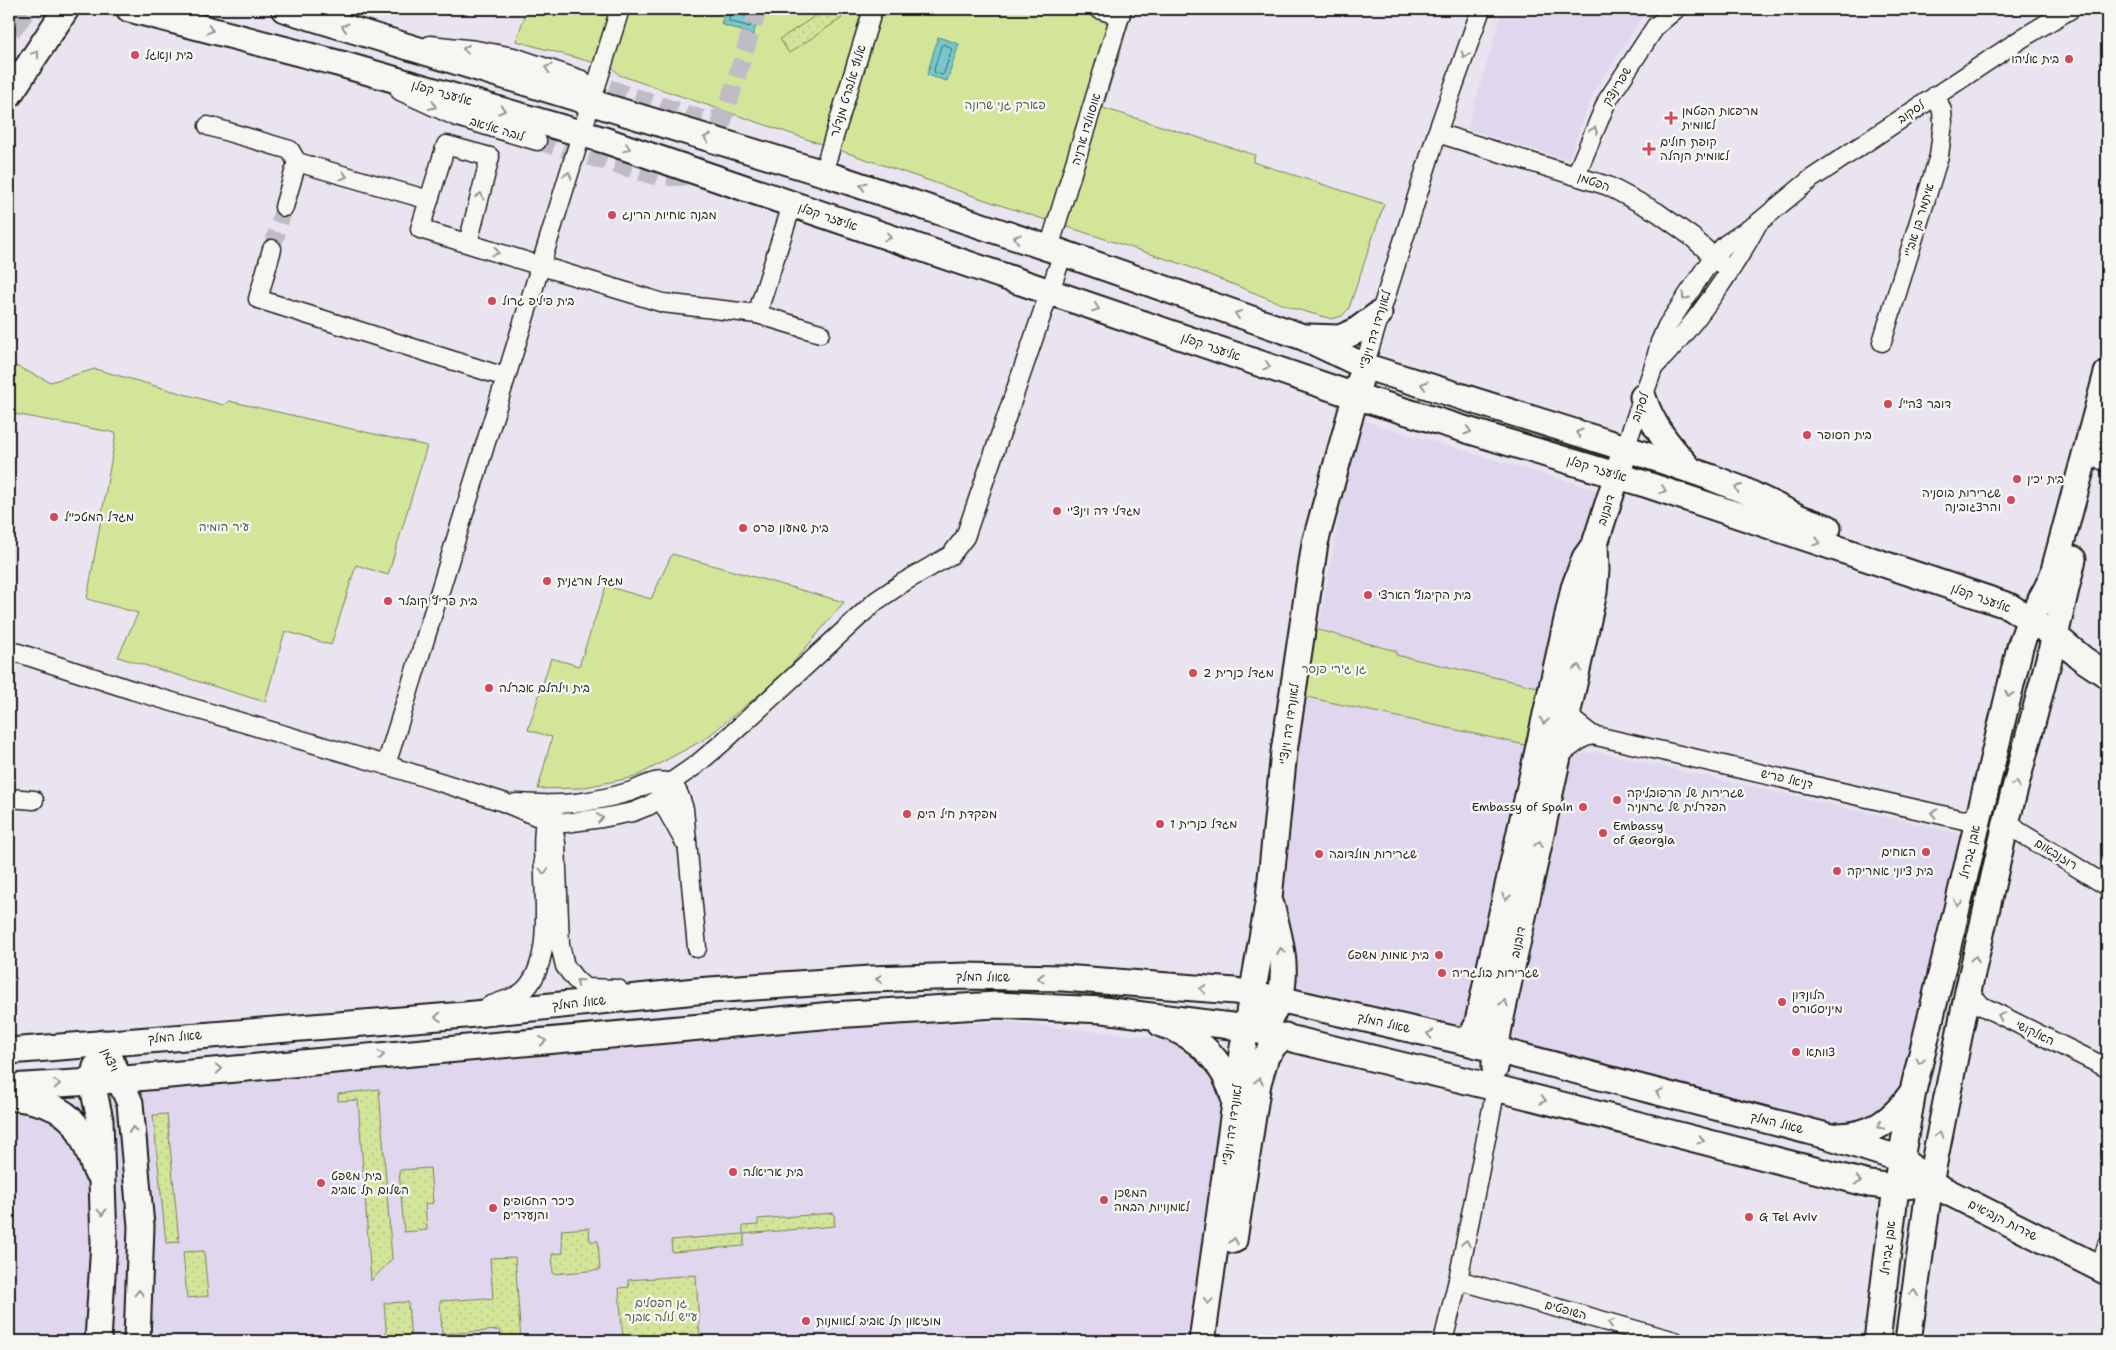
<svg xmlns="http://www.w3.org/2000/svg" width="2116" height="1350" font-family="'Shantell Sans','Playpen Sans Hebrew',sans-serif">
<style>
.built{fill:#e0d7ee}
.park{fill:#d3e599;stroke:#78805a}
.garden{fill:url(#garden-dots);stroke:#78805a}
.water{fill:#76c8cd;stroke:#528386}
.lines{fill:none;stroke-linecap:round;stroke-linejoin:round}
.shore{stroke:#406163;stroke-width:1}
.street-tunnel{stroke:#c0bcc6;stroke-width:18;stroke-dasharray:18 9;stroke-linecap:butt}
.secondary-tunnel{stroke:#c0bcc6;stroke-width:25;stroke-dasharray:25 12;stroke-linecap:butt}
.street-casing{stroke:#1c1c1c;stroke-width:21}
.secondary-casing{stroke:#1c1c1c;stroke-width:29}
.street{stroke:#f6f6f2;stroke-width:18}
.secondary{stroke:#f6f6f2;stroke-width:25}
.oneway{stroke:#949492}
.poi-dot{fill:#d1495b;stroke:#f6f6f2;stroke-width:2}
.labels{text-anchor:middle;stroke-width:5;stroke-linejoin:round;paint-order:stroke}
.poi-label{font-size:12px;fill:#1c1c1c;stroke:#f6f6f2;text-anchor:start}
.street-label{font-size:12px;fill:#1c1c1c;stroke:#f6f6f2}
.park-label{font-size:12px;fill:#535842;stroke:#f6f6f2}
</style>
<defs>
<pattern id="garden-dots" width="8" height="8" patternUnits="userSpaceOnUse" patternTransform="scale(1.25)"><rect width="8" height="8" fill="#d3e599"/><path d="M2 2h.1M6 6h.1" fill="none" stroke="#b5c483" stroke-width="1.8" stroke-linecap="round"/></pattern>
</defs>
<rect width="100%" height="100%" fill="#e9e4f0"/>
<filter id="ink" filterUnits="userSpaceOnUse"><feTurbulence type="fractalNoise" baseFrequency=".02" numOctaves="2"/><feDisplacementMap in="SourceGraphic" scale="10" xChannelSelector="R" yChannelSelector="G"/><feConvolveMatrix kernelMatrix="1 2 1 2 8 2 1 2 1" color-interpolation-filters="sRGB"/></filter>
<g filter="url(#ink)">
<g class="built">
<polygon points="1503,9 1648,9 1594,92 1568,160 1467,129"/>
<polygon points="1358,419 1597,490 1537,745 1580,754 1598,752 1966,835 1902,1096 1880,1118 1846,1129 1293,992 1277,898 1304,703"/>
<polygon points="1007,1022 1216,1044 1229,1063 1194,1341 9,1341 9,1111 176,1088 874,1025"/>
</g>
<g class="park">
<polygon points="527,9 1133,9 1103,108 1255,155 1253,162 1384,204 1349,308 1342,316 1332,319 1292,308 1182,264 1003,206 619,75 613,68 516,41"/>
<polygon points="9,363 50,382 95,369 223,405 229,401 427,446 388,575 356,565 331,645 285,631 265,702 118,657 138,613 87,599 116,433 9,413"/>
<polygon points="672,554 844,602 783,675 705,739 635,777 580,788 538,789 552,737 528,730 551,658 579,666 606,586 651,599"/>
<polygon points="1304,626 1396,651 1396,655 1546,689 1534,747 1293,694"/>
</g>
<g class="garden">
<polygon points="826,9 836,9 842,18 789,53 780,39"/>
<polygon points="379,1089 392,1259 371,1281 358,1100 338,1101 338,1094"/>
<polygon points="167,1114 179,1242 166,1243 153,1115"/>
<polygon points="430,1168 433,1203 425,1204 427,1230 404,1232 399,1170"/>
<polygon points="834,1213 835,1226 744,1234 744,1246 672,1252 671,1240 743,1234 743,1226 758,1225 758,1219"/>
<polygon points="589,1228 590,1241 598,1241 600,1270 553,1274 552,1254 563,1253 561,1230"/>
<polygon points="204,1251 208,1296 187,1298 183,1252"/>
<polygon points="515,1257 521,1341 502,1341 500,1330 442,1334 440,1301 487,1298 487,1300 493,1299 490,1258"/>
<polygon points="696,1275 700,1341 623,1341 619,1288 629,1287 628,1280"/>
<polygon points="408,1302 411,1341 387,1341 384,1303"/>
</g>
<g class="water">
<polygon points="726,9 736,9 759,16 753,35 721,24"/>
<polygon points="938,37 959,44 947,81 927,75"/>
</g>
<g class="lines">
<g class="shore">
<polyline points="730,9 729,21 750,27 752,19 741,15 738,9"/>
<polygon points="944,44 952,49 944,73 942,75 935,73 934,70 941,46"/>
</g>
<g class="street-tunnel">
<polyline points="583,80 702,119 717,119 725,114"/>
<polyline points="537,141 658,177 681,177 697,171 708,161 722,124 758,9"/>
<polyline points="272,249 284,207"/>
</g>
<polyline class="secondary-tunnel" points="9,29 24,9"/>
<g class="street-casing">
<g id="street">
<polyline points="1098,9 1120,16"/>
<polyline points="430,45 476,50 514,57 582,80"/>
<polyline points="400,91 457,117 537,141"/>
<polyline points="208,126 290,150 297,162 429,200 420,229 663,303 757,314"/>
<polyline points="1437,133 1608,186 1657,212 1692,237 1729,271"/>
<polyline points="823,173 873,9"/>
<polyline points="1576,175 1607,101 1656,26 1676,9"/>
<polyline points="429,200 446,145 490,157 468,243"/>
<polyline points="792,205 757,314 820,333"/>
<polyline points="284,207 297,162"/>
<polyline points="1049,248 1122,9"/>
<polyline points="272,249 258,299 505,377"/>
<polyline points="1882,342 1939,156 1943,123 1942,111 1936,95"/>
<polyline points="1364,366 1437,133 1481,9"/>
<path d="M1655,366C1693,327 1733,271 1758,223"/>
<polyline points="1625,448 1654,366 1660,342 1667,326 1713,257 1726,244 1758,223 1811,179 2024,37 2071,9"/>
<polyline points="2100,459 2107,463"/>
<polyline points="9,650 132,690 386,765 503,802 536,816 565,823 602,818 633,812 648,806 656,801 670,783 696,765 722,743 876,601 904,582 951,555 965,537 1063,253"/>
<polyline points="1569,707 1573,720 1592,735 1964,820 1972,818 1980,812"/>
<polyline points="1558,756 1583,738 1592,735"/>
<polyline points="386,765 620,9"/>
<polyline points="670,785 665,807 684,841"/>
<polyline points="9,798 34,800"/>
<path d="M516,803C560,806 587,804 629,792C642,788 656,777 669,783C678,787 681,800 684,809L697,948"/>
<polyline points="550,811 556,843 560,945 565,966 575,979 585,988 618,989"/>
<polyline points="2007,819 2018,831 2107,886"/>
<polyline points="1968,991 1982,1006 2107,1068"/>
<path d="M489,1006C499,1002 512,999 521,993C563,960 535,864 546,815"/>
<polyline points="2099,1268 2107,1246"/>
<polyline points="1458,1280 1675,1341"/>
<polyline points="1443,1341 1458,1280 1496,1088"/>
</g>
</g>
<g class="secondary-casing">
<g id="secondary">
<polyline points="129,9 341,64 604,140 1355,396 1645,484 2009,606 2055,636 2083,659 2107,675"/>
<polyline points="284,9 823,173 1063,253 1303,337 1364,366 1625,448 1710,477 1743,490 1800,518 1828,528"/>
<polyline points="9,95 66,9"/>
<polyline points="1309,337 1340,338 1356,331 1379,314"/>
<path d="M1643,397C1652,426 1669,446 1689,468"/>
<path d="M1271,905C1280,937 1293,984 1272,1014"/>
<path d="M1161,1024C1199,1035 1225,1063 1235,1101"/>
<polyline points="1462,1041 1471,1036 1477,1026 1574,588 1585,558 1595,544 1622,460"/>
<polyline points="103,1043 130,1103 141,1226 137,1341"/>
<polyline points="9,1051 465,1015 696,991 870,979 966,976 1063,978 1235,991 1279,999 1462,1041 1831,1137 1901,1159 1930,1183 2107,1272"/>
<polyline points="96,1067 92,1082 100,1120 104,1242 98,1341"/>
<polyline points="1495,1068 1495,1050 1500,1022 1594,592 1596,570 1595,544"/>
<polyline points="9,1087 92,1082 833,1015 996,1005 1103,1010 1247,1028 1496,1088 1869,1184 1896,1187 1930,1183"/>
<path d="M9,1097C31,1099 60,1105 75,1124C85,1138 90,1156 96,1171"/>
<path d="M1838,1136C1873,1135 1892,1121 1912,1093"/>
<polyline points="1234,1240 1258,1083 1266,1056 1275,1044 1285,1036"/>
<polyline points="1202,1341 1242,1053 1269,898 1284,752 1315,543 1360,380"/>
<polyline points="1877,1341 1896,1187 1913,1091 2020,647 2030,619 2047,588 2053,574 2107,373"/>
<polyline points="1908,1341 1930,1183 1968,991 2007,819 2055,636 2073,559"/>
</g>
</g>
<use href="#street" class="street"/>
<use href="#secondary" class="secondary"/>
</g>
<defs><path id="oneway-chevron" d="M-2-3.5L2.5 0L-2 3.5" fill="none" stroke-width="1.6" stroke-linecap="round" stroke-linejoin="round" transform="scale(1.25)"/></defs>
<g class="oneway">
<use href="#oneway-chevron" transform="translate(345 27) rotate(-163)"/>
<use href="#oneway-chevron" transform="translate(210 30) rotate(15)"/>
<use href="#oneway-chevron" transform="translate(466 49) rotate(-174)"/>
<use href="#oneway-chevron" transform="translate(36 54) rotate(-56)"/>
<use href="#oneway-chevron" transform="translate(1465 55) rotate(109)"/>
<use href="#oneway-chevron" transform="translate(548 68) rotate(-162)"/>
<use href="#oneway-chevron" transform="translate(433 106) rotate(25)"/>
<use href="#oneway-chevron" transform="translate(502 110) rotate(16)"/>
<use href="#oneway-chevron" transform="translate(1594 130) rotate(-68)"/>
<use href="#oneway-chevron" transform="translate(707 138) rotate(-163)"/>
<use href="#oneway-chevron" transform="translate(627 148) rotate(19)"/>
<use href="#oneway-chevron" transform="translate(568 175) rotate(-73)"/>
<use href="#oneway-chevron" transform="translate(344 176) rotate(16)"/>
<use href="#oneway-chevron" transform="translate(863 186) rotate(-162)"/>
<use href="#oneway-chevron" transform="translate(480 196) rotate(-75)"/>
<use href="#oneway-chevron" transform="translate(888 237) rotate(19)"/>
<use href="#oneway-chevron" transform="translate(1017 238) rotate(-162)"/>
<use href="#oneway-chevron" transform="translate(496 252) rotate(17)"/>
<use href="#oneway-chevron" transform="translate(1685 297) rotate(125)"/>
<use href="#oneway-chevron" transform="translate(1096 308) rotate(19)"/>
<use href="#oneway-chevron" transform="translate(1238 314) rotate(-161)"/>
<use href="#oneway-chevron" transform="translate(1267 366) rotate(19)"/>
<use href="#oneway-chevron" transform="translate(1424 385) rotate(-163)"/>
<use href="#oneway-chevron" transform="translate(1468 431) rotate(17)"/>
<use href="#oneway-chevron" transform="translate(1579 433) rotate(-163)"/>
<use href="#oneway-chevron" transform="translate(1738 488) rotate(-155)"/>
<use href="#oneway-chevron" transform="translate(1663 490) rotate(19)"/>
<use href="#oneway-chevron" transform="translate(1817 542) rotate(19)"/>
<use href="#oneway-chevron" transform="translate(1578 668) rotate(-78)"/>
<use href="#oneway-chevron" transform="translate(2009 694) rotate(104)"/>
<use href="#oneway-chevron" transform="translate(1544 721) rotate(102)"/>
<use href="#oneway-chevron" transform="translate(2016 784) rotate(-75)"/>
<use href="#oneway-chevron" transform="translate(1934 813) rotate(-167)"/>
<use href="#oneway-chevron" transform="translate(600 818) rotate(-9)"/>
<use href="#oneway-chevron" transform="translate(1539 844) rotate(-78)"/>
<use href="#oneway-chevron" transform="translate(544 871) rotate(89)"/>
<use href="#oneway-chevron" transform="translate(1506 897) rotate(102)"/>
<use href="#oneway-chevron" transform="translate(1958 903) rotate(103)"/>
<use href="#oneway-chevron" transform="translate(1281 951) rotate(-99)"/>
<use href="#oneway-chevron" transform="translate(1975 959) rotate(-77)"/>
<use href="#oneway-chevron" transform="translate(1041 978) rotate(-179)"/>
<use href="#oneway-chevron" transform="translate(879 979) rotate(178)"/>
<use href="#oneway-chevron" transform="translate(579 982) rotate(-140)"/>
<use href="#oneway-chevron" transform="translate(1203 989) rotate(-176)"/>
<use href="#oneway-chevron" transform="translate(1504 1003) rotate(-78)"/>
<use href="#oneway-chevron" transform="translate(2001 1016) rotate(-154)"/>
<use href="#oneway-chevron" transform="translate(438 1017) rotate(176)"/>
<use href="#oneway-chevron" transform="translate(1430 1034) rotate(-167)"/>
<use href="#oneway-chevron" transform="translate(543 1041) rotate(-5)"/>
<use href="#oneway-chevron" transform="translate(381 1055) rotate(-5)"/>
<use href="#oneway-chevron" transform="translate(1920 1061) rotate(103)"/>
<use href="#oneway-chevron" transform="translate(219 1069) rotate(-5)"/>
<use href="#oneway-chevron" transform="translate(1259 1081) rotate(-77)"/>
<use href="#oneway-chevron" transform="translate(57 1084) rotate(-4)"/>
<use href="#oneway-chevron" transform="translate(1659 1093) rotate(-166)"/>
<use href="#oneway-chevron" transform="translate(1543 1100) rotate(15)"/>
<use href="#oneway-chevron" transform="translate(1880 1126) rotate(151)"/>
<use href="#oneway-chevron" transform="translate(133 1130) rotate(-95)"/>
<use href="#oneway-chevron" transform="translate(1939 1135) rotate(-79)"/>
<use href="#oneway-chevron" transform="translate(1701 1140) rotate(15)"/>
<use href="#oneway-chevron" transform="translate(1858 1181) rotate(15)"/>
<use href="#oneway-chevron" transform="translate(102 1212) rotate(88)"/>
<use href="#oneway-chevron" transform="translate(1234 1241) rotate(-81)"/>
<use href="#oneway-chevron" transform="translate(1466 1243) rotate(-78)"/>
<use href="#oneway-chevron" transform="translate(139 1293) rotate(-89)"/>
<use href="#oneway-chevron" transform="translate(1914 1293) rotate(-82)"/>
<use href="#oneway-chevron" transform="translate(1208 1301) rotate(98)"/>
<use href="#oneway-chevron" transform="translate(1611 1323) rotate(-164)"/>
</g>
</g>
<g class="poi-dot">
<circle cx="135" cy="55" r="5"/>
<circle cx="2069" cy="59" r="5"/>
<path d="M1668.5 110.5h5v5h5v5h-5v5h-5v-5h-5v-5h5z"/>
<path d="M1646.5 141.5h5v5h5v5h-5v5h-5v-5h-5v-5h5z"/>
<circle cx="612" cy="215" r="5"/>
<circle cx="492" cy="301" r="5"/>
<circle cx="1888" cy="404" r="5"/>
<circle cx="1807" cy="435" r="5"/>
<circle cx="2017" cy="479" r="5"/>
<circle cx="2011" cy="500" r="5"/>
<circle cx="1057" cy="511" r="5"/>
<circle cx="54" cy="517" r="5"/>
<circle cx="743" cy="528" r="5"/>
<circle cx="547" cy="581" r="5"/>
<circle cx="1368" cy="595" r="5"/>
<circle cx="388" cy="601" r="5"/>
<circle cx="1193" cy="673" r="5"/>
<circle cx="489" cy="688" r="5"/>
<circle cx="1617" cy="800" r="5"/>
<circle cx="1583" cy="807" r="5"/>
<circle cx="907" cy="814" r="5"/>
<circle cx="1160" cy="824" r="5"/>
<circle cx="1603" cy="833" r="5"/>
<circle cx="1926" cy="852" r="5"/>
<circle cx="1319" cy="854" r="5"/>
<circle cx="1837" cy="871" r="5"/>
<circle cx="1439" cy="955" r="5"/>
<circle cx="1442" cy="973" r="5"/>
<circle cx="1782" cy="1002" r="5"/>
<circle cx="1796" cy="1052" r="5"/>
<circle cx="733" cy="1172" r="5"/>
<circle cx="321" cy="1183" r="5"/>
<circle cx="1104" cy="1200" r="5"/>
<circle cx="493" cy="1208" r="5"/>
<circle cx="1749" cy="1217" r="5"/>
<circle cx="806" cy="1321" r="5"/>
</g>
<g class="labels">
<g class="poi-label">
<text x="145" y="59">בית ונאגל</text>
<text x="2059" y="63" text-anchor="end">בית אליהו</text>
<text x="1682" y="115">מרפאת הפטמן<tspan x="1682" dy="14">לאומית</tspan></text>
<text x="1660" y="146">קופת חולים<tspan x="1660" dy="14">לאומית הנהלה</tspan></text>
<text x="622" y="219">מבנה אחיות הרינג</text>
<text x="502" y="305">בית פיליפ גרול</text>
<text x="1898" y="408">דובר צה"ל</text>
<text x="1817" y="439">בית הסופר</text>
<text x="2027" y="483">בית יכין</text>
<text x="2001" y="497" text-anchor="end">שגרירות בוסניה<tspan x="2001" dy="14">והרצגובינה</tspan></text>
<text x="1067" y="515">מגדלי דה וינצ'י</text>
<text x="64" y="521">מגדל המטכ"ל</text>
<text x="753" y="532">בית שמעון פרס</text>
<text x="557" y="585">מגדל מרגנית</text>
<text x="1378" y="599">בית הקיבוץ הארצי</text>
<text x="398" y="605">בית פריץ קובלר</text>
<text x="1203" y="677">מגדל כנרית 2</text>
<text x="499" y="692">בית וילהלם אברלה</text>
<text x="1627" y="797">שגרירות של הרפובליקה<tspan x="1627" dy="14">הפדרלית של גרמניה</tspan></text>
<text x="1573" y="811" text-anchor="end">Embassy of Spain</text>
<text x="917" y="818">מפקדת חיל הים</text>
<text x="1170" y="828">מגדל כנרית 1</text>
<text x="1613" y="830">Embassy<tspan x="1613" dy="14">of Georgia</tspan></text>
<text x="1916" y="856" text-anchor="end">האחים</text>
<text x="1329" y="858">שגרירות מולדובה</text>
<text x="1847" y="875">בית ציוני אמריקה</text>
<text x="1429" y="959" text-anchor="end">בית אמות משפט</text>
<text x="1452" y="977">שגרירות בולגריה</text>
<text x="1792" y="999">הלונדון<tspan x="1792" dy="14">מיניסטורס</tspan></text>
<text x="1806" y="1056">צוותא</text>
<text x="743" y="1176">בית אריאלה</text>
<text x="331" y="1180">בית משפט<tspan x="331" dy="14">השלום תל אביב</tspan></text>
<text x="1114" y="1197">המשכן<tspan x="1114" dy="14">לאמנויות הבמה</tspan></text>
<text x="503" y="1205">כיכר החטופים<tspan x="503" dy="14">והנעדרים</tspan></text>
<text x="1759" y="1221">G Tel Aviv</text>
<text x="816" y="1325">מוזיאון תל אביב לאומנות</text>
</g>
<g class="street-label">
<text transform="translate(1617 86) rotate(-58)" y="4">שפרינצק</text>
<text transform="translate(848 91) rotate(-73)" y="4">אלוף אלברט מנדלר</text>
<text transform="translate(442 93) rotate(16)" y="4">אליעזר קפלן</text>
<text transform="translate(1911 112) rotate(-34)" y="4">לסקוב</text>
<text transform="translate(497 129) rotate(17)" y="4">לובה אליאב</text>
<text transform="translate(1086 129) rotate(-73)" y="4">אוסוולדו ארניה</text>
<text transform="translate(1594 182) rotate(20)" y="4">הפטמן</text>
<text transform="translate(828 217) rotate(19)" y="4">אליעזר קפלן</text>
<text transform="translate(1919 220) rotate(-73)" y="4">איתמר בן אב"י</text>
<text transform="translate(1375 330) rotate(-73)" y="4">לאונרדו דה וינצ'י</text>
<text transform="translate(1211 347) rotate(19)" y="4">אליעזר קפלן</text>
<text transform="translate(1640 407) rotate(-70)" y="4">לסקוב</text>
<text transform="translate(1597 469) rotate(17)" y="4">אליעזר קפלן</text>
<text transform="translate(1606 510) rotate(-72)" y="4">דובנוב</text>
<text transform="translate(1981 598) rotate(20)" y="4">אליעזר קפלן</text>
<text transform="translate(1289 724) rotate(-82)" y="4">לאונרדו דה וינצ'י</text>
<text transform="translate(1787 779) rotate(13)" y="4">דניאל פריש</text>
<text transform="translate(1970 852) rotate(-77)" y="4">אבן גבירול</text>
<text transform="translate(2056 854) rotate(32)" y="4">רוזנבאום</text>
<text transform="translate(1518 942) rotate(-78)" y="4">דובנוב</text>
<text transform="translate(983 977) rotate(1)" y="4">שאול המלך</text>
<text transform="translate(579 1003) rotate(-6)" y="4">שאול המלך</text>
<text transform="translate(1384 1023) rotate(13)" y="4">שאול המלך</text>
<text transform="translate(2035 1033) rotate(26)" y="4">האלקושי</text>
<text transform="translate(175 1037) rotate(-4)" y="4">שאול המלך</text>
<text transform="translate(110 1060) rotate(65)" y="4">ויצמן</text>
<text transform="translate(1777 1123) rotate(14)" y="4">שאול המלך</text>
<text transform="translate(1232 1125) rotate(-82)" y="4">לאונרדו דה וינצ'י</text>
<text transform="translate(2003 1220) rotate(27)" y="4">שדרות הנביאים</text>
<text transform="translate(1888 1248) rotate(-83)" y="4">אבן גבירול</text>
<text transform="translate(1566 1310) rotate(16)" y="4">השופטים</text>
</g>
<g class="park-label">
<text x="1005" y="109">פארק גני שרונה</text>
<text x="224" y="531">עיר הומיה</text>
<text x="1334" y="673">גן ג'רי פנסר</text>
<text x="661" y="1307">גן הפסלים<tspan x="661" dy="14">ע"ש לולה אבנר</tspan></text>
</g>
</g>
<rect width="2116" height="1350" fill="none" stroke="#f6f6f2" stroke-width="30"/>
<rect x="15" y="15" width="2086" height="1320" fill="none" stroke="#1c1c1c" stroke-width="2" filter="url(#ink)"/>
</svg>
